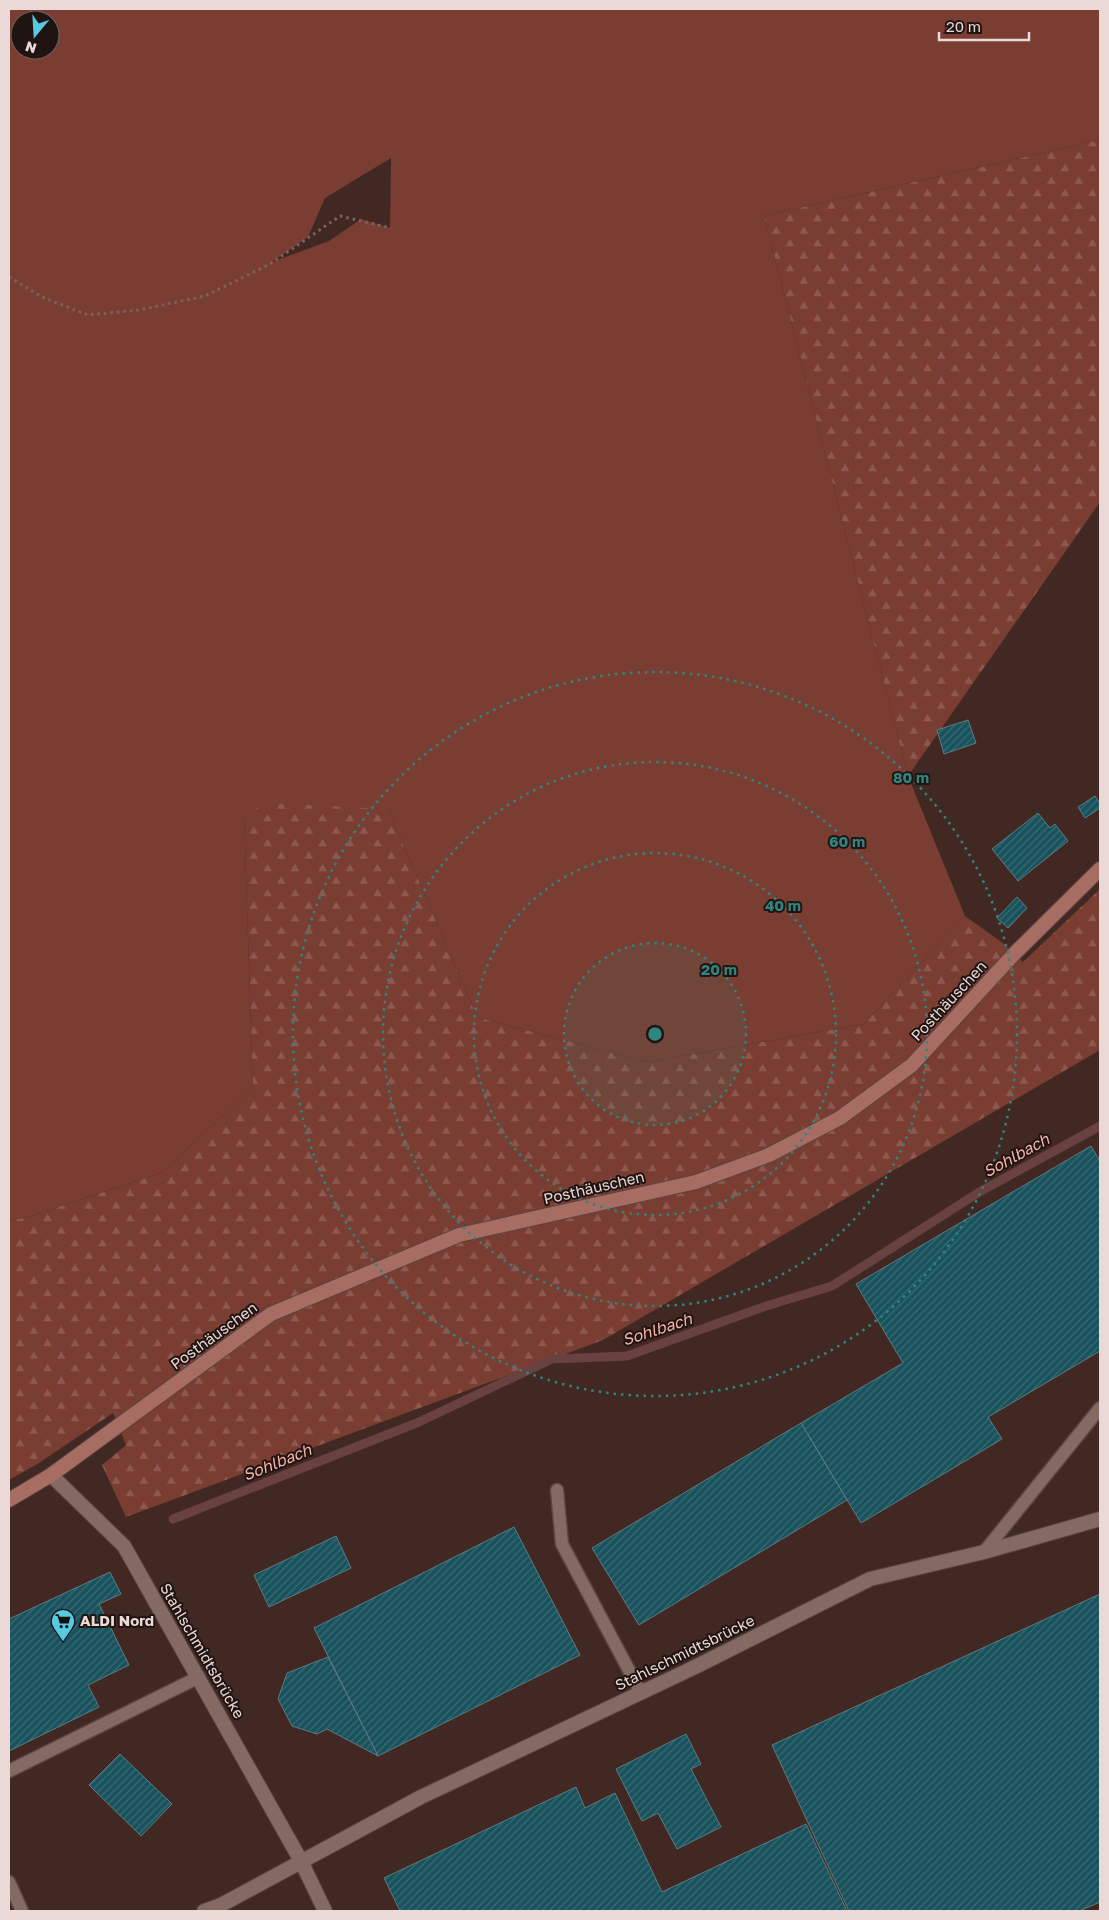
<svg xmlns="http://www.w3.org/2000/svg" width="1109" height="1920" font-family="'Golos Text',sans-serif">
<style>
.grass{fill:#793d32;fill-rule:evenodd}
.forest{fill:url(#forest-firs)}
.lines{fill:none;stroke-linecap:round;stroke-linejoin:round}
.stream{stroke:#684140;stroke-width:9}
.building{fill:url(#building-hatch);stroke:#5c7c83}
.service-casing{stroke:#594541;stroke-width:15}
.minor-casing{stroke:#594541;stroke-width:16}
.secondary-casing{stroke:#594541;stroke-width:16}
.path{stroke:#7a635f;stroke-width:3;stroke-dasharray:2.5 4;stroke-linecap:butt}
.service{stroke:#856963;stroke-width:12}
.minor{stroke:#856963;stroke-width:14}
.secondary{stroke:#a76d62;stroke-width:14}
.ring{fill:none;stroke:#30857e;stroke-width:2.5;stroke-dasharray:2.5 5}
.labels{text-anchor:middle;stroke-width:4;stroke-linejoin:round;paint-order:stroke}
.street-label{font-size:15px;fill:#ead9d6;stroke:#201412}
.poi-label{font-size:15px;font-weight:bold;fill:#ead9d6;stroke:#201412;text-anchor:start}
.water-label{font-size:16px;font-style:italic;fill:#f5b4a7;stroke:#201412}
.centre{fill:#30857e;stroke:#201412;stroke-width:2.5}
.ring-label{font-size:15px;text-anchor:middle;font-weight:bold;fill:#30857e;stroke:#201412;stroke-width:4;stroke-linejoin:round;paint-order:stroke}
</style>
<defs>
<pattern id="forest-firs" width="22" height="20" patternUnits="userSpaceOnUse" patternTransform="scale(1.25)"><rect width="22" height="20" fill="#793d32"/><path d="M5 1l3.5 6h-7zM16 11l3.5 6h-7z" fill="#8c584f"/></pattern>
<pattern id="building-hatch" width="6" height="6" patternUnits="userSpaceOnUse" patternTransform="scale(1.25)"><rect width="6" height="6" fill="#18525d"/><path d="M-1 1l2-2M0 6l6-6M5 7l2-2" fill="none" stroke="#3a6a74"/></pattern>
</defs>
<rect width="100%" height="100%" fill="#412823"/>
<path class="grass" d="M9,9H1100V140L764,216L908,776L965,916L864,1024L648,1062L477,1017L388,809L244,815L253,1088L161,1173L31,1216L9,1221ZM20,20H50V50H20ZM391,158L390,228L361,219L329,241L272,262L308,237L325,198Z"/>
<g class="forest">
<polygon points="1100,140 1100,502 908,776 764,216"/>
<polygon points="265,803 388,809 477,1017 648,1062 864,1024 965,916 1004,944 1023,962 1100,889 1100,1050 603,1340 126,1517 102,1465 126,1445 113,1413 39,1463 9,1480 9,1221 31,1216 161,1173 253,1088 244,815"/>
</g>
<g class="lines">
<polyline class="stream" points="173,1519 419,1422 552,1359 627,1356 766,1306 832,1286 981,1191 1100,1126"/>
</g>
<g class="building">
<polygon points="968,720 976,743 944,754 937,730"/>
<polygon points="1095,796 1100,804 1100,808 1085,818 1078,807"/>
<polygon points="1038,813 1050,828 1055,824 1068,841 1018,881 992,849"/>
<polygon points="1017,897 1027,908 1008,928 997,918"/>
<polygon points="1091,1146 1100,1161 1100,1351 988,1417 1002,1439 861,1523 801,1423 903,1363 856,1284"/>
<polygon points="801,1423 847,1500 639,1625 592,1548"/>
<polygon points="514,1527 580,1655 378,1756 314,1628"/>
<polygon points="336,1536 351,1568 269,1607 254,1575"/>
<polygon points="110,1572 121,1594 99,1604 129,1665 88,1685 99,1707 9,1751 9,1619"/>
<polygon points="1100,1594 1100,1902 1079,1911 849,1911 772,1745"/>
<polygon points="328,1657 378,1756 327,1729 317,1734 292,1726 278,1699 287,1673"/>
<polygon points="686,1734 701,1764 691,1769 721,1827 677,1849 658,1813 642,1821 616,1769"/>
<polygon points="120,1754 172,1804 141,1836 89,1785"/>
<polygon points="576,1787 585,1808 615,1793 662,1892 806,1824 847,1911 400,1911 384,1878"/>
</g>
<g class="lines">
<g class="service-casing">
<g id="service">
<polyline points="557,1490 562,1544 641,1693"/>
<polyline points="984,1552 1100,1408"/>
<polyline points="9,1771 199,1677"/>
<polyline points="9,1882 22,1911"/>
</g>
</g>
<g class="minor-casing">
<g id="minor">
<polyline points="51,1475 124,1546 301,1861 325,1911"/>
<polyline points="204,1911 221,1905 421,1797 693,1668 870,1579 984,1552 1100,1519"/>
</g>
</g>
<g class="secondary-casing">
<polyline id="secondary" points="9,1500 51,1475 271,1314 459,1235 696,1182 769,1155 840,1118 912,1065 1014,954 1100,869"/>
</g>
<polyline class="path" points="9,277 42,297 88,315 139,310 205,296 270,264 340,216 391,228"/>
<use href="#service" class="service"/>
<use href="#minor" class="minor"/>
<use href="#secondary" class="secondary"/>
</g>
<circle cx="655" cy="1034" r="91" fill="#30857e" fill-opacity=".12"/>
<g class="ring">
<circle cx="655" cy="1034" r="91"/>
<circle cx="655" cy="1034" r="181"/>
<circle cx="655" cy="1034" r="272"/>
<circle cx="655" cy="1034" r="362"/>
</g>
<defs>
<g id="supermarket-pin" transform="scale(1.25)"><path d="M0 17L-7.5 6A9.5 9.5 0 1 1 7.5 6Z" fill="#55cae0" stroke="#201412"/><path d="M-6-5.5h2.5l.6 2H6L4.5 2H-2.5L-4.4-4H-6ZM-1.5 3.2a1.3 1.3 0 1 0 .1 0ZM3 3.2a1.3 1.3 0 1 0 .1 0Z" fill="#111"/></g>
</defs>
<g fill-rule="evenodd">
<use href="#supermarket-pin" x="63" y="1621"/>
</g>
<g class="labels">
<g class="street-label">
<text transform="translate(949 1001) rotate(-47)" y="5">Posthäuschen</text>
<text transform="translate(594 1188) rotate(-13)" y="5">Posthäuschen</text>
<text transform="translate(214 1336) rotate(-36)" y="5">Posthäuschen</text>
<text transform="translate(202 1651) rotate(60)" y="5">Stahlschmidtsbrücke</text>
<text transform="translate(685 1653) rotate(-26)" y="5">Stahlschmidtsbrücke</text>
</g>
<g class="poi-label">
<text x="80" y="1626">ALDI Nord</text>
</g>
<g class="water-label">
<text transform="translate(1016 1155) rotate(-29)" y="6">Sohlbach</text>
<text transform="translate(657 1329) rotate(-18)" y="6">Sohlbach</text>
<text transform="translate(277 1462) rotate(-22)" y="6">Sohlbach</text>
</g>
</g>
<circle cx="655" cy="1034" r="8" class="centre"/>
<g class="ring-label">
<text x="911" y="783">80 m</text>
<text x="847" y="847">60 m</text>
<text x="783" y="911">40 m</text>
<text x="719" y="975">20 m</text>
</g>
<rect width="1109" height="1920" fill="none" stroke="#ead9d6" stroke-width="20"/>
<g transform="translate(35 35) rotate(198)"><circle r="24" fill="#201412" stroke="#716360"/>
<path d="M0-4L9 19L0 12L-9 19Z" fill="#55cae0"/>
<text y="-8" font-size="14" font-weight="bold" text-anchor="middle" fill="#ead9d6">N</text>
</g>
<path d="M939 32v8h90v-8" fill="none" stroke="#ead9d6" stroke-width="2.5"/>
<text x="946" y="32" font-size="15" fill="#ead9d6" stroke="#201412" stroke-width="4" paint-order="stroke">20 m</text>
</svg>
